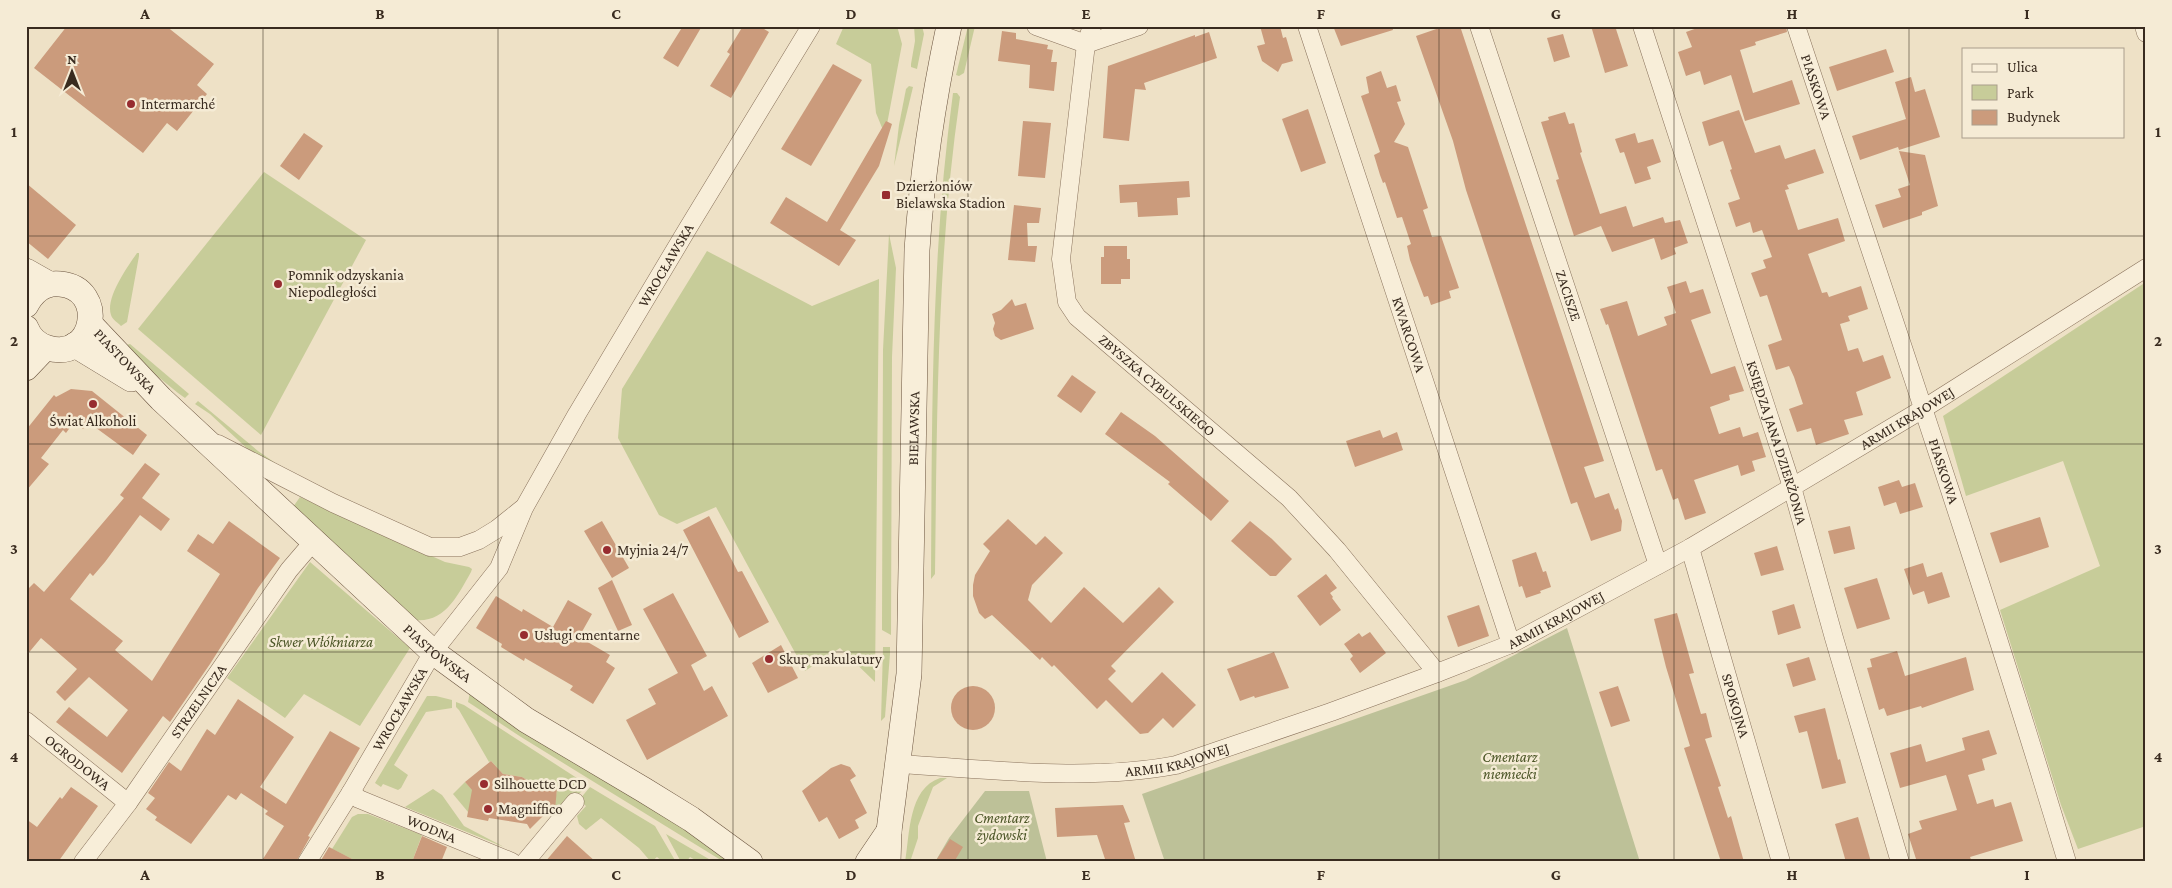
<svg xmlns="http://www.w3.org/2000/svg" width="2172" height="888" font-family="'Crimson Pro',serif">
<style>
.green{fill:#c7cc99}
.cemetery{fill:#bdc198}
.building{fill:#cb9b7c}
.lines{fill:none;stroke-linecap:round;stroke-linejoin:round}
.street-casing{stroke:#89725c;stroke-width:19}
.secondary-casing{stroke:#6b543f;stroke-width:26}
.street{stroke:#f8eed9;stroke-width:18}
.secondary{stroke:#f8eed9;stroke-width:25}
.grid{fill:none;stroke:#392b1f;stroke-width:1;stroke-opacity:0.55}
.poi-dot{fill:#972c30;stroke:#f5ebd5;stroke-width:2}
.labels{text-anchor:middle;stroke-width:5;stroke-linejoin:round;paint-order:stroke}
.street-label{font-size:15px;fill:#392b1f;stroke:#f5ebd5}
.poi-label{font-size:15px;fill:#392b1f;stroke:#f5ebd5;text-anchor:start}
.park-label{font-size:15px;font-style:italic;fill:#4b5526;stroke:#f5ebd5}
.neatline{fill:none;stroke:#392b1f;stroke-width:2}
.grid-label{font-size:16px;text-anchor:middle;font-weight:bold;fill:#392b1f}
</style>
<rect width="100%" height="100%" fill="#eee1c6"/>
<g class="green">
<polygon points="844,26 897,26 902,44 885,135 876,113 871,64 836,44"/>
<polygon points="914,26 922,26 924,34 917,69 911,67 911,64 915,41"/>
<polygon points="968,26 975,26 964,73 959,76 956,75"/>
<polygon points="909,86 913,87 894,166 899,125 906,89"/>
<path d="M953,93H957L960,97C937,255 937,415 935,574L931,579C932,417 931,254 953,93Z"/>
<polygon points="264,172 366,240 261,435 138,329"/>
<polygon points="889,234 896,268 892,357 891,635 882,630 882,623 883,350"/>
<polygon points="707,251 812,306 879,279 875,682 840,648 805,671 716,507 677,524 659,515 618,438 622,389"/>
<path d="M137,253H139V256L127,322L121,326C118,323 112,319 111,315C105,298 128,266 137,253Z"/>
<polygon points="2146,282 2146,826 2078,849 2061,805 2000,610 2100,566 2063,461 1966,496 1943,416"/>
<polygon points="130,344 189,394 185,398 178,393 124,349 126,345"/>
<polygon points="198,401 258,451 284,469 252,453 210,414 195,404"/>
<path d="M300,497L445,562L469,567L472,569L471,572C458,595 445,623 415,620L293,507Z"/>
<polygon points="310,562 410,648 360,726 304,694 285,718 227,678"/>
<polygon points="883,647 890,647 890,654 885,717 881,721"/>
<polygon points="470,692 646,803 731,862 724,862 521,737 468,702"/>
<polygon points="427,696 436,696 452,700 452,708 426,712 394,765 408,775 401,788 398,790 383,784 381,787 375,783"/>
<polygon points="456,702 464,705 583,782 582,791 556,816 554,811 557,788 532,783 522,777 503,774 491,761 489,762 459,710 456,707"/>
<path d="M940,778H947L933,787L918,826V838L910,862H905C910,834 908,789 940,778Z"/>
<polygon points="465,782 476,794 468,812 453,794"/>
<polygon points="590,787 655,826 676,862 663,862 657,857 651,862 639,848 601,818 586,830 579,824 577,816 586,806 579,800"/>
<polygon points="433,789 442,795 464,826 504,847 405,807"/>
<polygon points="358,814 368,814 422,835 412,862 358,862 332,849 352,817"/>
<polygon points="666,834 714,862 699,862 690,857 686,862 681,862"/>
</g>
<g class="cemetery">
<polygon points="1567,628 1640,862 1165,862 1142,794 1466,680"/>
<polygon points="985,791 1029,791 1047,862 935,862 949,838"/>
</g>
<g class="building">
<polygon points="67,26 166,26 214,64 197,85 207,94 177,131 167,123 143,153 34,68"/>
<polygon points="683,26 702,26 678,67 663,58"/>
<polygon points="743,26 759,26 769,32 731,98 710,86 730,54 727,52"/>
<polygon points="1260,26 1280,26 1283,38 1286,37 1293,61 1282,64 1278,72 1262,61 1257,46 1265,44"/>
<polygon points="1333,26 1392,26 1393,30 1341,46"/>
<polygon points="1445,26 1460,26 1604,461 1584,467 1595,498 1609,493 1615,510 1618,508 1622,521 1621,531 1591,541 1577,502 1571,504 1466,190 1453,141 1416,36"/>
<polygon points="1591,26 1615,26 1628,66 1605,73"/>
<polygon points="1703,26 1786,26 1787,32 1755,42 1756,45 1740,50 1753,93 1792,80 1800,104 1745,121 1731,75 1704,85 1700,71 1686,76 1678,52 1692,47 1686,32"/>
<polygon points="1002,31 1016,33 1016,39 1048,45 1047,49 1053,50 1051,62 1057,62 1054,91 1029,88 1030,65 998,61"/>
<polygon points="1209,32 1217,58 1144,83 1146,90 1135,89 1129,141 1103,138 1108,66 1195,35 1195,37"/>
<polygon points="1563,34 1570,57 1554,62 1547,38"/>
<polygon points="1886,49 1894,72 1837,91 1829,67"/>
<polygon points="833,64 862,80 811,166 781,149"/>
<polygon points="1381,71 1387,88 1396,85 1401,101 1397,102 1405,124 1394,142 1408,147 1428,208 1423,210 1432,237 1441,236 1459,288 1449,291 1451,298 1431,305 1428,296 1424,297 1410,260 1407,246 1411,244 1402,217 1397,218 1385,182 1383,183 1380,175 1374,155 1380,152 1361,96 1369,93 1366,77"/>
<polygon points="1911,77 1915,92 1925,89 1940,137 1899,150 1898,147 1860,160 1852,136 1906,119 1895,82"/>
<polygon points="1308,109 1326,163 1301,172 1282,119"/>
<polygon points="1739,110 1755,153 1780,145 1785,159 1815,149 1824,173 1787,185 1789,189 1785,190 1798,230 1838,218 1845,241 1808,254 1822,293 1827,292 1829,297 1861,286 1868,309 1848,316 1850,321 1840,324 1848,351 1858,348 1863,362 1883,355 1891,378 1856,392 1863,415 1844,420 1849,434 1816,445 1811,428 1797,432 1789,409 1803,404 1794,377 1789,366 1776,370 1768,345 1782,340 1767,295 1760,297 1751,273 1766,268 1763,260 1772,257 1762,230 1753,233 1750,222 1736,227 1728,203 1740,199 1730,170 1732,169 1723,141 1709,146 1702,122"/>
<polygon points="1565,112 1569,124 1574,123 1582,152 1580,153 1600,214 1626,206 1633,227 1663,217 1665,223 1680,220 1688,243 1674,248 1676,254 1661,260 1654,238 1612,252 1601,226 1574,236 1556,180 1559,179 1541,122 1549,120 1548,117"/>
<polygon points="886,121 892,124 879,166 840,230 856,240 839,266 770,223 786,197 827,222"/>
<polygon points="1023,121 1051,123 1045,178 1018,176"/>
<polygon points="304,133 323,146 299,180 280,166"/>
<polygon points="1635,133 1638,143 1653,139 1661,162 1647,167 1651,179 1635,184 1624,152 1620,153 1615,139"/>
<polygon points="1899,151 1925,155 1938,206 1922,212 1922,215 1883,228 1875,205 1901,197 1898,189 1910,185"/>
<polygon points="1189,181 1190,197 1177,198 1178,215 1138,217 1137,202 1120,203 1119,185"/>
<polygon points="26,183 76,225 48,259 26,241"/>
<polygon points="1014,205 1041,208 1039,223 1027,223 1028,246 1037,246 1035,262 1008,260"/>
<polygon points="1104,246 1127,246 1127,259 1130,259 1130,279 1121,279 1121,284 1101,284 1101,257 1104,257"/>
<polygon points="1686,281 1690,293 1703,289 1711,313 1691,320 1711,374 1735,366 1744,391 1729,395 1730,400 1710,407 1719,434 1740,427 1743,437 1758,432 1766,457 1752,461 1755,471 1741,476 1738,465 1694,480 1706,513 1685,520 1678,498 1673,500 1662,469 1656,471 1608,324 1606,325 1600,309 1627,301 1638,336 1667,325 1664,317 1676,313 1667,287"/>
<polygon points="1012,299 1015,306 1026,303 1034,329 1001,340 995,336 993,329 995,323 992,314 1001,310"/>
<polygon points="1072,375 1096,392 1081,413 1057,396"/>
<polygon points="71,389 92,391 147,435 133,455 88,422 83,429 74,422 66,433 63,430 41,458 49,464 26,491 26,430 54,395 56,397"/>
<polygon points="1121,412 1155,436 1229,501 1211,521 1168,484 1170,482 1105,434"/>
<polygon points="1380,430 1383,438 1397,432 1403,450 1355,467 1346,441"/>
<polygon points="145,463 160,474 142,498 170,519 161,531 140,515 105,562 93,576 90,573 70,599 123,641 115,650 152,681 220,574 187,551 198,534 213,544 229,521 280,558 258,588 210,664 170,722 163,716 122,773 56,722 69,707 107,737 128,710 89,677 65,701 56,692 77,669 41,638 26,656 26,591 34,583 44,592 124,498 120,495"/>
<polygon points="1899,480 1902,487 1915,483 1923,507 1900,514 1896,502 1884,506 1878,487"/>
<polygon points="709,516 738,572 742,571 769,622 739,638 683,530"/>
<polygon points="2040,517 2049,547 2000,563 1990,533"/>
<polygon points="1008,519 1036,545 1045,536 1063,553 1032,585 1028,600 1051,623 1084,587 1123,623 1159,587 1174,602 1111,666 1116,671 1108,679 1132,703 1162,672 1196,705 1173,728 1163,718 1148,733 1140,734 1106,700 1097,709 1054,665 1052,667 1042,657 1040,660 992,615 985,619 979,613 973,596 973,585 975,575 990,551 983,544"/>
<polygon points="602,521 629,568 612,578 584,531"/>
<polygon points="1250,521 1272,539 1292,559 1276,576 1270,576 1231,541"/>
<polygon points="1850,526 1855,549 1834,554 1828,531"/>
<polygon points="1777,546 1784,570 1761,576 1754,553"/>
<polygon points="1536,552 1543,572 1546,571 1551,587 1540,591 1541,593 1526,598 1522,586 1519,587 1512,560"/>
<polygon points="1923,563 1927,577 1942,572 1950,597 1928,604 1924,591 1913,595 1904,569"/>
<polygon points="1326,574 1337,588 1330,593 1333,597 1332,598 1341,610 1320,626 1297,596"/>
<polygon points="1877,578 1890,619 1857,629 1844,588"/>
<polygon points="612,580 632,625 618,631 598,588"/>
<polygon points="673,593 707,656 691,665 704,691 712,686 728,716 647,760 626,720 656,704 648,689 678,673 643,609"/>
<polygon points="496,596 522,612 523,609 553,627 568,600 592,614 579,637 610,655 606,662 615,668 593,704 570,690 573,686 525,658 524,661 501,647 502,644 476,628"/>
<polygon points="1794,604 1801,628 1778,635 1772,611"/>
<polygon points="1479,605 1489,636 1458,647 1447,616"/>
<polygon points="1677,613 1694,673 1689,674 1701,714 1706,713 1712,737 1705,739 1721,786 1718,787 1728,818 1731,816 1744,862 1721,862 1684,748 1690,746 1666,667 1654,619"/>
<polygon points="1370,632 1386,653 1360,673 1350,659 1353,656 1344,644 1359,633 1362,637"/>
<polygon points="781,645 798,678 768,693 752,663"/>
<polygon points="1897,651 1905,676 1966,657 1974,690 1922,708 1921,706 1887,716 1884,708 1879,710 1867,668 1872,667 1870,659"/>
<polygon points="1274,652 1289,688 1255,698 1254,696 1240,701 1227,669"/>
<polygon points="1809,657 1816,680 1793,687 1786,664"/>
<polygon points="1618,686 1630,721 1611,727 1599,692"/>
<circle cx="973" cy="708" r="22"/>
<polygon points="238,699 294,737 260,787 286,804 330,731 360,748 308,836 310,837 296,862 261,862 284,826 265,814 268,811 241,793 236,800 228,795 191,844 155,820 157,817 146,809 155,798 148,793 169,762 181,771 207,729 215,735"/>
<polygon points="1825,708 1838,760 1840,759 1846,783 1822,789 1807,731 1799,733 1794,716"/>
<polygon points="1989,730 1997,754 1982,759 1985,770 1968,775 1977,804 1993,799 1995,807 2011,802 2023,841 1970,857 1972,862 1917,862 1908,834 1922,829 1919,821 1957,810 1946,775 1900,788 1890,753 1921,744 1926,762 1965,750 1962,738"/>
<polygon points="491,761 503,774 522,777 532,783 557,788 555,810 549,810 530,829 527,824 489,818 488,821 467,817 472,790 465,782"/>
<polygon points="841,764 850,767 856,776 850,780 867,813 855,820 859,828 839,839 827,817 819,822 802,791 831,768"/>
<polygon points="71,787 98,806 58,862 26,862 26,819 37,827 60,797 62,799"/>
<polygon points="1123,805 1130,822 1124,823 1136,862 1106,862 1097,835 1057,837 1055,808"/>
<polygon points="1858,817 1871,862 1846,862 1835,824"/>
<polygon points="422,836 447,847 441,862 412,862"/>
<polygon points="567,836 596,862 545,862"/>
<polygon points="950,839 963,847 954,862 935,862"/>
<polygon points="329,847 358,862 320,862"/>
</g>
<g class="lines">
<g class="street-casing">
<g id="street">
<polyline points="1036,26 1086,44 1139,26"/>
<path id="s1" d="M1092,26L1086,44L1061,259L1067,302L1077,317L1289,498L1337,550L1437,673"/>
<path id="s2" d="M1307,26L1511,644"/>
<path id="s3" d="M1479,26L1658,565"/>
<path id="s4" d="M1642,26L1792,487L1834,638L1900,862"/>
<path id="s5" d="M1796,26C1888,304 1983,581 2067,862"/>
<polyline points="2144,26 2146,33"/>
<polyline points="218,444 333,503 430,547 460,547 479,540 497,529 522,509"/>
<path id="s6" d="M1690,548L1781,862"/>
<path id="s7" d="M26,721L128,803"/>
<path id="s8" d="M898,764C989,769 1086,782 1176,765L1331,712L1437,673L1511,644L1690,548L1923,409L2146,268"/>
<path id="s9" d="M351,792L359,799L512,862"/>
<path id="s10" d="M83,862L128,803L289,570L313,542"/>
<path id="s11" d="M307,862L351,792L433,652L499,568L524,508L577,414L688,228L811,26"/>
<polyline points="525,862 575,802"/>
</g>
</g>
<g class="secondary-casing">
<g id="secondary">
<polyline points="26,271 49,284"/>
<path d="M26,305C33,292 44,282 60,284C108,288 95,362 48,348C37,345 30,338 26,328"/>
<path id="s12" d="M90,324L161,399L433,652L526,720L644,790L691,819L750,862"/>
<polyline points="75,345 131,379"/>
<polyline points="26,368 45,348"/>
<polyline points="868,862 889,831"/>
<path id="s13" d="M888,862L889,831L909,674L917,250C922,174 933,101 949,26"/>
</g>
</g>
<use href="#street" class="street"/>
<use href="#secondary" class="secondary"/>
</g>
<path class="grid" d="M263,26V862M498,26V862M733,26V862M968,26V862M1204,26V862M1439,26V862M1674,26V862M1909,26V862M26,236H2146M26,444H2146M26,652H2146"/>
<g class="poi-dot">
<circle cx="131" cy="104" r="5"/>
<rect x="881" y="190" width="10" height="10" rx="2.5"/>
<circle cx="278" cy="284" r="5"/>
<circle cx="93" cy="404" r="5"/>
<circle cx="607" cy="550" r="5"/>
<circle cx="524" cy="635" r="5"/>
<circle cx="769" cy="659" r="5"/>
<circle cx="484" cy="784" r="5"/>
<circle cx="488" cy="809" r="5"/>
</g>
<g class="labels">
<g class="street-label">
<text dy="5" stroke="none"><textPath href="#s5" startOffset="64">PIASKOWA</textPath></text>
<text dy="5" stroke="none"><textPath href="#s11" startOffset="698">WROCŁAWSKA</textPath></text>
<text dy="5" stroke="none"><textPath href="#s3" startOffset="284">ZACISZE</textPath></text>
<text dy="5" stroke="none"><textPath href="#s2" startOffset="325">KWARCOWA</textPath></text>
<text dy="5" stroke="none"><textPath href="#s12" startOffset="51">PIASTOWSKA</textPath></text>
<text dy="5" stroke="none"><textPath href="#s1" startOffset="402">ZBYSZKA CYBULSKIEGO</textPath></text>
<text dy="5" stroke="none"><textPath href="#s8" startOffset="1091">ARMII KRAJOWEJ</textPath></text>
<text dy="5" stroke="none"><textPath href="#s13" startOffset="435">BIELAWSKA</textPath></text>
<text dy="5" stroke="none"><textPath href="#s4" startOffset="438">KSIĘDZA JANA DZIERŻONIA</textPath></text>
<text dy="5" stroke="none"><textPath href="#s5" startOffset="469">PIASKOWA</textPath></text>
<text dy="5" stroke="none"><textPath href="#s8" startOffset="686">ARMII KRAJOWEJ</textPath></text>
<text dy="5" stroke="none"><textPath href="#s12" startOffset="479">PIASTOWSKA</textPath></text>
<text dy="5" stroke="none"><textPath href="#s10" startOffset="198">STRZELNICZA</textPath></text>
<text dy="5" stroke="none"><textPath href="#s6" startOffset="164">SPOKOJNA</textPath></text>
<text dy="5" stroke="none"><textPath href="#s11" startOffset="179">WROCŁAWSKA</textPath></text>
<text dy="5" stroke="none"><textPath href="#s8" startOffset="281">ARMII KRAJOWEJ</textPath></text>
<text dy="5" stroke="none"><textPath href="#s7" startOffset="66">OGRODOWA</textPath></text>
<text dy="5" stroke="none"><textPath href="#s9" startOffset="89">WODNA</textPath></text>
</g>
<g class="poi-label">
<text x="141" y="109">Intermarché</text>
<text x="896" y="191">Dzierżoniów<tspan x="896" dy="17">Bielawska Stadion</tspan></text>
<text x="288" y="280">Pomnik odzyskania<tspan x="288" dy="17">Niepodległości</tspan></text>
<text x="93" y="426" text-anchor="middle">Świat Alkoholi</text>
<text x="617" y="555">Myjnia 24/7</text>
<text x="534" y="640">Usługi cmentarne</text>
<text x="779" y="664">Skup makulatury</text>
<text x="494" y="789">Silhouette DCD</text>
<text x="498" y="814">Magniffico</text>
</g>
<g class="park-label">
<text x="321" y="647">Skwer Włókniarza</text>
<text x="1510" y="762">Cmentarz<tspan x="1510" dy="17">niemiecki</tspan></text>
<text x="1002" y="823">Cmentarz<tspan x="1002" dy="17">żydowski</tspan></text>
</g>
</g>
<rect width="2172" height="888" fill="none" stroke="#f5ebd5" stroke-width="55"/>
<rect x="1962" y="48" width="162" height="90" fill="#f5ebd5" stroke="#aa9e8c"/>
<rect x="1972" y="64" width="25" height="8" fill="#f8eed9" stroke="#aa9e8c"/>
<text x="2007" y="72" font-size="15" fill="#392b1f">Ulica</text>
<rect x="1972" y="85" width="25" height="15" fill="#c7cc99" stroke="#aa9e8c"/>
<text x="2007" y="98" font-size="15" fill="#392b1f">Park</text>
<rect x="1972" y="110" width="25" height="15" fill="#cb9b7c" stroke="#aa9e8c"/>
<text x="2007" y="122" font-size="15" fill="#392b1f">Budynek</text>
<g transform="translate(72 72)" stroke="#f5ebd5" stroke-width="4" paint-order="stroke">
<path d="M0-4L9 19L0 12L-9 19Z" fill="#392b1f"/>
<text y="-8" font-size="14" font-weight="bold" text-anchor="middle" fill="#392b1f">N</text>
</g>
<rect x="28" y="28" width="2116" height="832" class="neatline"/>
<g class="grid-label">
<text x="145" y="19">A</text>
<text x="380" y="19">B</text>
<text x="616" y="19">C</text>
<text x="851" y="19">D</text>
<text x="1086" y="19">E</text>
<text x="1321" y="19">F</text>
<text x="1556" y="19">G</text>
<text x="1792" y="19">H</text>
<text x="2027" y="19">I</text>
<text x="14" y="137">1</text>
<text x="2158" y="137">1</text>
<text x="14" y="346">2</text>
<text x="2158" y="346">2</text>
<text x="14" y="554">3</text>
<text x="2158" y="554">3</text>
<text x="14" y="762">4</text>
<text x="2158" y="762">4</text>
<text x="145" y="880">A</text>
<text x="380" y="880">B</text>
<text x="616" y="880">C</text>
<text x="851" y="880">D</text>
<text x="1086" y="880">E</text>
<text x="1321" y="880">F</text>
<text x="1556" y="880">G</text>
<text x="1792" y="880">H</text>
<text x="2027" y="880">I</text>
</g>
</svg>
